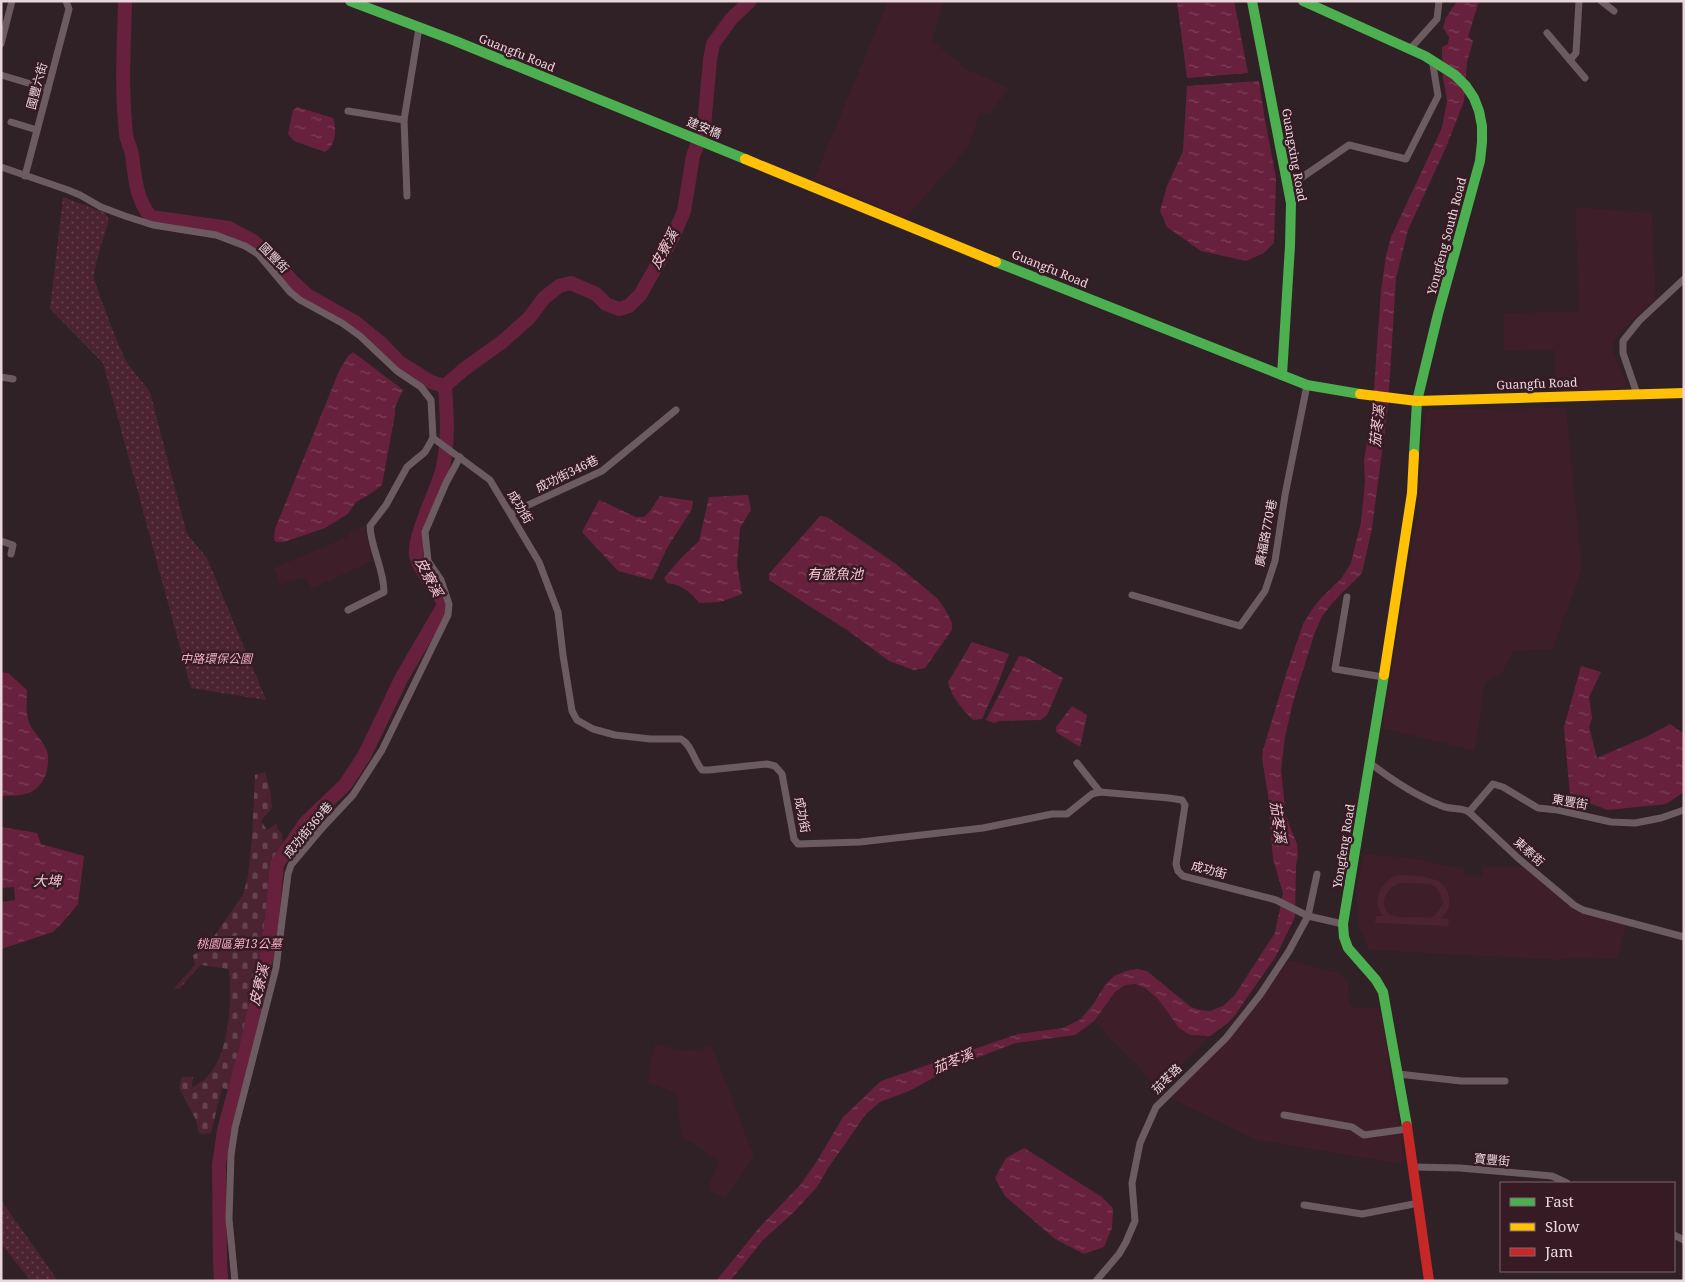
<svg xmlns="http://www.w3.org/2000/svg" width="1685" height="1282" font-family="'Noto Serif','Noto Sans TC',serif">
<style>
.built{fill:#3e1e29}
.grass{fill:url(#grass-dots)}
.cemetery{fill:url(#cemetery-stones)}
.garden{fill:#4b2331;fill-rule:evenodd}
.water{fill:url(#water-ripples)}
.lines{fill:none;stroke-linecap:round;stroke-linejoin:round}
.river{stroke:#68213d;stroke-width:14}
.street{stroke:#6c5b61;stroke-width:7}
.fast{stroke:#4caf50;stroke-width:10}
.slow{stroke:#ffc107;stroke-width:10}
.jam{stroke:#c62828;stroke-width:10}
.labels{text-anchor:middle;stroke-width:5;stroke-linejoin:round;paint-order:stroke}
.street-label{font-size:12px;fill:#ead7dc;stroke:#361b24}
.park-label{font-size:12px;font-style:italic;fill:#f4afc4;stroke:#361b24}
.water-label{font-size:14px;font-style:italic;fill:#f4c5d2;stroke:#361b24}
</style>
<defs>
<pattern id="grass-dots" width="8" height="8" patternUnits="userSpaceOnUse" patternTransform="scale(1.25)"><rect width="8" height="8" fill="#4b2331"/><path d="M2 2h.1M6 6h.1" fill="none" stroke="#65424e" stroke-width="1.8" stroke-linecap="round"/></pattern>
<pattern id="cemetery-stones" width="16" height="16" patternUnits="userSpaceOnUse" patternTransform="scale(1.25)"><rect width="16" height="16" fill="#4b2331"/><path d="M2 7V4a2 2 0 0 1 4 0v3zM10 15v-3a2 2 0 0 1 4 0v3z" fill="#65424e"/></pattern>
<pattern id="water-ripples" width="26" height="14" patternUnits="userSpaceOnUse" patternTransform="scale(1.25)"><rect width="26" height="14" fill="#68213d"/><path d="M2 4q2-2 4 0t4 0M15 11q2-2 4 0t4 0" fill="none" stroke="#7e4058"/></pattern>
</defs>
<rect width="100%" height="100%" fill="#302126"/>
<g class="built">
<polygon points="888,1 944,1 932,41 968,70 1009,88 990,114 980,113 968,147 906,218 814,179"/>
<polygon points="1575,207 1652,213 1656,299 1620,332 1613,345 1613,351 1629,389 1556,391 1554,350 1504,351 1503,313 1579,311"/>
<polygon points="1566,408 1582,568 1553,649 1513,651 1502,673 1485,683 1475,751 1382,728 1417,515 1425,413 1431,409"/>
<polygon points="365,526 372,561 312,589 305,577 280,585 274,568 347,537 350,530"/>
<polygon points="1364,854 1405,857 1464,869 1465,875 1481,877 1483,867 1526,867 1572,908 1581,913 1626,925 1617,959 1571,958 1559,960 1369,950 1359,927 1356,891"/>
<polygon points="1289,960 1338,973 1348,980 1349,1004 1354,1008 1379,1008 1383,1024 1404,1160 1400,1164 1256,1140 1172,1099 1172,1094 1257,1005"/>
<polygon points="1135,984 1144,988 1158,999 1179,1028 1190,1035 1210,1036 1159,1089 1094,1021 1115,992 1125,985"/>
<polygon points="655,1044 686,1051 712,1046 754,1157 725,1198 707,1190 719,1162 701,1148 682,1138 676,1093 648,1083 650,1061"/>
</g>
<g class="grass">
<path d="M63,197L105,213L109,220C104,237 96,258 94,276C93,281 122,355 127,362C133,372 143,382 150,392L187,534L207,558L266,700L191,688L103,363L50,309Z"/>
<polygon points="1,1200 58,1281 31,1281 1,1244"/>
</g>
<path class="cemetery" d="M265,772L271,793L272,808L261,821L267,830L277,823V828L282,834L283,842L273,865L263,956L230,1090L222,1088L211,1133L199,1134L196,1120L179,1088L182,1077H193L192,1087C196,1085 202,1082 205,1079C230,1056 232,1000 229,969L201,965L179,989L174,988L195,965L193,955L205,949L243,895L248,876L252,837L255,775Z"/>
<path class="garden" d="M1398,875C1415,876 1445,874 1449,896C1451,905 1448,912 1441,918L1449,919L1448,926L1375,923L1376,916H1383C1371,900 1381,881 1398,875ZM1399,883L1431,884C1439,888 1441,895 1443,903C1440,908 1438,913 1434,916C1429,919 1423,917 1418,917C1412,917 1404,918 1398,917C1377,913 1381,891 1399,883Z"/>
<g class="water">
<polygon points="1177,1 1234,1 1248,73 1187,78"/>
<polygon points="1457,1 1479,1 1468,37 1473,41 1467,62 1464,101 1447,145 1408,230 1396,278 1388,406 1372,528 1362,573 1334,601 1322,616 1314,635 1293,702 1285,737 1281,770 1286,817 1297,844 1298,855 1296,865 1295,917 1276,956 1235,1015 1228,1023 1210,1036 1190,1035 1179,1028 1158,999 1145,988 1135,984 1125,985 1115,992 1094,1021 1075,1035 1016,1043 957,1065 909,1091 880,1102 866,1114 828,1168 817,1187 795,1211 763,1240 730,1281 716,1281 759,1228 801,1184 817,1161 843,1117 881,1081 1018,1034 1063,1028 1081,1019 1094,1003 1105,985 1114,976 1126,971 1137,969 1147,971 1191,1007 1200,1010 1210,1011 1223,1006 1234,996 1275,933 1283,893 1273,859 1268,795 1262,758 1263,750 1286,674 1303,624 1313,608 1321,598 1341,579 1351,563 1361,522 1365,482 1364,461 1373,404 1381,290 1386,256 1391,237 1442,128 1447,101 1443,78 1442,47 1448,44 1449,37 1443,28 1446,18"/>
<polygon points="1259,81 1265,120 1276,178 1274,243 1264,253 1246,261 1201,251 1167,227 1160,211 1167,186 1183,151 1187,86"/>
<path d="M297,107L333,118C337,129 336,145 325,152L294,141L288,134L293,110Z"/>
<polygon points="353,352 403,390 395,407 395,414 382,485 370,494 356,502 348,514 325,528 284,542 276,542 274,540 275,529 339,371 348,356"/>
<path d="M748,495L751,510L740,528L737,565L742,594L720,602L699,603C690,591 682,585 667,583L664,578L681,558L699,541L709,497Z"/>
<polygon points="660,496 693,501 692,509 667,548 652,580 618,571 582,532 599,500 636,517 644,517 650,511"/>
<polygon points="820,516 827,517 896,564 938,599 945,609 952,623 952,630 925,668 914,670 889,661 847,630 769,580 769,574"/>
<path d="M972,642L1009,654L997,686L982,719L973,720C962,709 952,698 948,682Z"/>
<polygon points="1019,656 1026,657 1063,678 1047,715 1041,720 1000,721 994,723 986,720"/>
<polygon points="1581,666 1601,672 1589,697 1592,718 1589,727 1597,758 1648,736 1670,724 1684,734 1684,792 1666,804 1608,810 1570,796 1564,727"/>
<path d="M1,672L8,673L27,690C27,701 25,714 30,725C35,734 43,741 47,751C49,758 48,767 46,774C36,797 23,795 1,796Z"/>
<polygon points="1072,706 1087,715 1080,747 1056,732 1056,727"/>
<polygon points="1,827 37,833 41,844 84,856 78,904 63,922 53,932 1,949 1,902 15,900 14,887 1,888"/>
<polygon points="1024,1148 1102,1197 1113,1208 1112,1228 1104,1247 1084,1254 1055,1239 1005,1196 995,1178 1006,1158"/>
</g>
<g class="lines">
<g class="river">
<path d="M125,1C124,45 121,89 126,133C126,141 131,147 132,155C135,177 136,200 151,217L229,228L253,241L272,258L293,282L307,295L355,322L382,344L399,362L431,382L445,386"/>
<polyline points="445,386 463,370 502,342 529,318 544,298 559,286 571,283 596,294 606,304 619,309 629,306 640,295 673,237 684,211 693,156 704,127 710,60 713,44 731,19 750,1"/>
<path d="M221,1281L220,1263L219,1165L224,1130L246,1049L267,955L272,918L277,864L306,822L345,785L364,756L402,677L444,605C438,587 420,574 416,555C413,537 437,490 442,471C449,443 447,415 445,386"/>
</g>
<g class="street">
<polyline points="1601,1 1614,11"/>
<polyline points="1547,33 1585,78"/>
<polyline points="1,44 12,1"/>
<polyline points="1410,49 1437,19 1439,1"/>
<polyline points="1570,60 1576,53 1579,1"/>
<polyline points="1,75 48,89"/>
<polyline points="348,111 404,120"/>
<polyline points="11,122 37,130"/>
<path d="M1,167L68,190L80,195L101,207L125,216L153,225L216,235L245,246L258,254L290,292L300,300L342,323L360,336L397,371L421,387L431,400L433,438L490,480L539,562L558,612L563,655L572,711L577,720L593,729L615,735L650,739H681C692,745 694,761 702,770H709L767,764L775,766L782,774L794,839L798,844L860,842L983,828L1052,814H1067L1092,794L1100,792L1169,798L1182,800L1185,805L1176,864L1178,871L1183,876L1276,900L1308,916L1343,924"/>
<polyline points="25,176 69,9 66,1"/>
<polyline points="1288,187 1349,145 1406,159 1438,96 1432,59"/>
<polyline points="407,196 404,120 419,28"/>
<polyline points="1,377 13,379"/>
<polyline points="1637,394 1623,353 1623,341 1639,321 1684,279"/>
<polyline points="511,513 602,471 676,410"/>
<polyline points="1,541 13,545 11,554"/>
<polyline points="1132,595 1240,626 1265,591 1275,561 1285,495 1307,385"/>
<polyline points="1347,597 1335,669 1383,677"/>
<path d="M348,610L384,592C384,569 371,549 370,526L386,505L407,467L425,452L433,438"/>
<polyline points="1077,763 1100,792"/>
<path d="M1370,763C1392,780 1416,796 1442,806C1451,810 1461,807 1469,812L1518,858L1574,905L1583,910L1684,937"/>
<polyline points="1469,812 1493,784 1503,787 1538,808 1558,810 1611,822 1635,823 1661,818 1684,810"/>
<polyline points="1398,1074 1461,1081 1505,1081"/>
<polyline points="1284,1115 1352,1127 1364,1135 1407,1129"/>
<polyline points="1414,1167 1460,1168 1552,1176 1567,1183"/>
<polyline points="1304,1205 1362,1214 1419,1203"/>
<polyline points="1674,1235 1684,1240"/>
<polyline points="235,1281 229,1219 231,1155 235,1128 276,968 288,874 291,865 323,827 353,795 382,750 448,615 449,604 441,580 428,561 425,532 446,483 460,457"/>
<polyline points="1096,1281 1119,1254 1126,1242 1135,1221 1132,1183 1140,1143 1156,1107 1226,1038 1260,995 1289,951 1308,916 1317,874"/>
</g>
<g class="fast">
<polyline points="350,1 453,40 745,159"/>
<polyline points="1252,1 1291,203 1290,246 1282,375"/>
<polyline points="1303,1 1425,56 1455,75 1466,86 1474,98 1479,111 1482,126 1482,142 1480,161 1438,314 1417,401 1414,454"/>
<polyline points="996,262 1307,385 1360,394"/>
<polyline points="1384,675 1343,924 1344,937 1348,948 1376,980 1383,992 1407,1126"/>
</g>
<g class="slow">
<polyline points="745,159 996,262"/>
<polyline points="1360,394 1417,401 1684,393"/>
<polyline points="1384,675 1412,493 1414,454"/>
</g>
<polyline class="jam" points="1407,1126 1429,1281"/>
</g>
<g class="labels">
<g class="street-label">
<text transform="translate(517 53) rotate(22)" y="4">Guangfu Road</text>
<text transform="translate(37 86) rotate(-75)" y="4">國豐六街</text>
<text transform="translate(704 128) rotate(22)" y="4">建安橋</text>
<text transform="translate(1294 155) rotate(80)" y="4">Guangxing Road</text>
<text transform="translate(1447 236) rotate(-75)" y="4">Yongfeng South Road</text>
<text transform="translate(274 258) rotate(46)" y="4">國豐街</text>
<text transform="translate(1050 269) rotate(22)" y="4">Guangfu Road</text>
<text transform="translate(1537 384) rotate(-2)" y="4">Guangfu Road</text>
<text transform="translate(567 474) rotate(-26)" y="4">成功街346巷</text>
<text transform="translate(520 507) rotate(59)" y="4">成功街</text>
<text transform="translate(1266 533) rotate(-79)" y="4">廣福路770巷</text>
<text transform="translate(1570 802) rotate(10)" y="4">東豐街</text>
<text transform="translate(802 815) rotate(79)" y="4">成功街</text>
<text transform="translate(308 830) rotate(-50)" y="4">成功街369巷</text>
<text transform="translate(1344 846) rotate(-81)" y="4">Yongfeng Road</text>
<text transform="translate(1529 852) rotate(42)" y="4">東泰街</text>
<text transform="translate(1209 870) rotate(15)" y="4">成功街</text>
<text transform="translate(1167 1079) rotate(-45)" y="4">茄苳路</text>
<text transform="translate(1492 1160) rotate(5)" y="4">寶豐街</text>
</g>
<g class="park-label">
<text x="216" y="663">中路環保公園</text>
<text x="239" y="948">桃園區第13公墓</text>
</g>
<g class="water-label">
<text transform="translate(664 249) rotate(-62)" y="5">皮寮溪</text>
<text transform="translate(1377 426) rotate(-84)" y="5">茄苳溪</text>
<text x="835" y="579">有盛魚池</text>
<text transform="translate(429 577) rotate(62)" y="5">皮寮溪</text>
<text transform="translate(1278 822) rotate(82)" y="5">茄苳溪</text>
<text x="47" y="886">大埤</text>
<text transform="translate(259 985) rotate(-76)" y="5">皮寮溪</text>
<text transform="translate(953 1061) rotate(-22)" y="5">茄苳溪</text>
</g>
</g>
<rect width="1685" height="1282" fill="none" stroke="#ead7dc" stroke-width="5"/>
<rect x="1500" y="1182" width="175" height="90" fill="#361b24" stroke="#7e666e"/>
<rect x="1510" y="1198" width="25" height="8" fill="#4caf50" stroke="#7e666e"/>
<text x="1545" y="1207" font-size="15" fill="#ead7dc">Fast</text>
<rect x="1510" y="1223" width="25" height="8" fill="#ffc107" stroke="#7e666e"/>
<text x="1545" y="1232" font-size="15" fill="#ead7dc">Slow</text>
<rect x="1510" y="1248" width="25" height="8" fill="#c62828" stroke="#7e666e"/>
<text x="1545" y="1257" font-size="15" fill="#ead7dc">Jam</text>
</svg>
